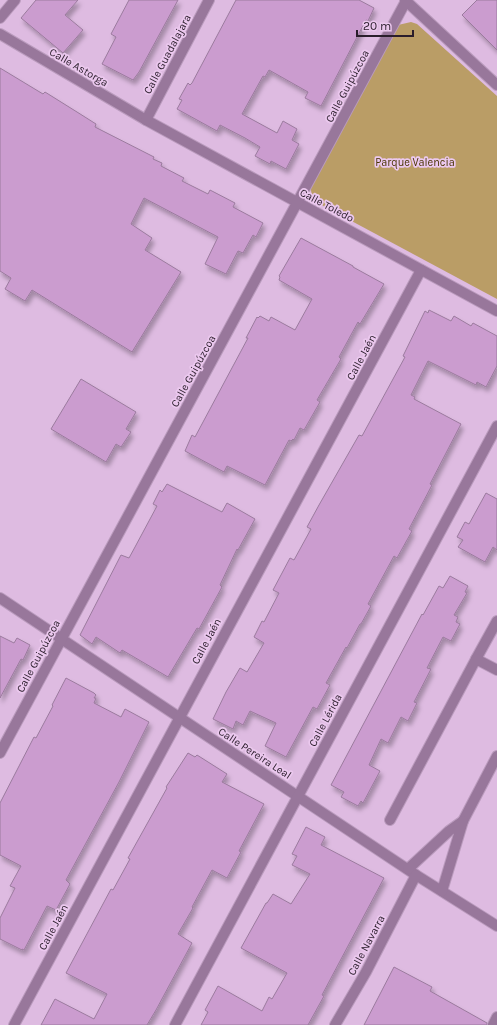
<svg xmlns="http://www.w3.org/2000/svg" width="497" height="1025" font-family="Karla,sans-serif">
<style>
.green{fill:#ba9d66}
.building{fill:#cb9ccf;stroke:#9b7b9e;filter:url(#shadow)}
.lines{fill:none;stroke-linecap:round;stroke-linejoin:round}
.minor-casing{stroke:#ba9bbd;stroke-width:12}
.minor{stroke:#98779b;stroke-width:10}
.labels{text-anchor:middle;stroke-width:3.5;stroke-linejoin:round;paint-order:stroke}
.street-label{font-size:11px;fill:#2a1d2b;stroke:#ebc8ee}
.park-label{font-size:11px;fill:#483300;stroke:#ebc8ee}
</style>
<defs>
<filter id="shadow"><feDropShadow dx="2.5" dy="4.5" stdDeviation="2" flood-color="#0004"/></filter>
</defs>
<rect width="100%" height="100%" fill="#debbe1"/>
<path class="green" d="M411,22L417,24L497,96V299L318,203C312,197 310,192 311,183L398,25Z"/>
<g class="building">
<polygon points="36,0 78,0 65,15 83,30 63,53 21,18"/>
<polygon points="129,0 178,0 139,72 133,80 102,64 116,37 111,34"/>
<polygon points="236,0 359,0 374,8 368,21 366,20 321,106 305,98 308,92 269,70 265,77 263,76 242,114 277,133 283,121 297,129 292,140 299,144 286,169 271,161 270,164 255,156 260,147 245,138 220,125 217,131 177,109 182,100 179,99 188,83 190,85 192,83"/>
<polygon points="477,0 497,0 497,50 462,15"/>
<polygon points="0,68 43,94 45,92 77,112 96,124 95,127 154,157 153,159 162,163 161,166 184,178 182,181 208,194 210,190 235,203 233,207 263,223 256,237 253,235 243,253 238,251 226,274 205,264 218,237 144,198 131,224 152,238 145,250 181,272 132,352 32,290 25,301 5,289 11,278 0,271"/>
<polygon points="301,238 353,266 353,267 384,284 360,324 358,322 339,357 341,359 317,400 320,402 304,430 300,428 294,440 293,439 291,441 289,440 265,485 227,466 224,472 185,451 192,435 195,437 248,338 246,338 257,317 258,318 260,316 269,321 271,317 295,330 312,299 279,280 280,277 279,276"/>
<polygon points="429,310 451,321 454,316 471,326 473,323 497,336 497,366 486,387 477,382 476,385 428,361 411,395 415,397 414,399 461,424 430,484 432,485 409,529 412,531 397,558 394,556 368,604 371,606 361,624 360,624 347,648 346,647 326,683 330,685 317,709 313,707 286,757 265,746 276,723 250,711 243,725 236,721 233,729 213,719 226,692 240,668 247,672 264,643 254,637 262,621 264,622 279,593 273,590 290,558 294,560 311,529 307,527 319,505 359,435 362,436 405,357 403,356 425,311 428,313"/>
<polygon points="81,379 136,412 126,429 131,432 121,447 116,444 106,462 51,429"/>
<polygon points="167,484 222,512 227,503 255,519 238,550 237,549 220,585 222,587 199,629 197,628 168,677 122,650 120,653 96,637 92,644 80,635 121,555 129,558 135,547 157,506 153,504 160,490 162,492"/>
<polygon points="486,493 497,499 497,550 493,547 485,562 458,547 463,540 457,537 465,522 469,524"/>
<polygon points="450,576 468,586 465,592 467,593 454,615 458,617 456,622 460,624 451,641 443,637 427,668 431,669 414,702 417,703 408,721 401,717 388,743 381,739 369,765 380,771 363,803 361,801 358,806 341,797 344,792 331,785 422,614 423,615 439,586 443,588"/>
<polygon points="0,636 14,643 17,638 30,645 23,660 21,659 0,698"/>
<polygon points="66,678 94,693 96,695 94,698 96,698 94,703 121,717 125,709 149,722 119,782 66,880 70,884 56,910 47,906 24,950 22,949 22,950 0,939 0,918 15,888 10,886 21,866 0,855 0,803 34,737 36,738 53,706 52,705"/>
<polygon points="188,753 195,757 197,755 227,774 222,782 264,804 239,851 241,852 227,878 212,870 192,907 193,908 178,934 192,943 156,1010 147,1025 41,1025 55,999 94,1019 107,994 66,973 111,889 113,890 130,859 128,858 167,788 166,787"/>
<polygon points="306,827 325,837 321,845 384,878 322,995 324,996 308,1025 201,1025 208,1012 205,1010 218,986 262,1011 269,997 272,999 287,973 241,948 266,903 267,903 273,894 291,904 310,874 292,865 297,856 292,854"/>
<polygon points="394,967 432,987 430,991 487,1023 487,1025 364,1025"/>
</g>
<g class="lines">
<g class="minor-casing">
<g id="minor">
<polyline points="405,0 497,85"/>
<polyline points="0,18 15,0"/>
<polyline points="0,34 146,120 497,311"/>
<polyline points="146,120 209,0"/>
<polyline points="0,598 416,875 497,926"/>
<polyline points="476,659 497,621"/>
<polyline points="0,753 406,1"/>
<polyline points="390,820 476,659 497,670"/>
<polyline points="463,821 497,756"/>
<polyline points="408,869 449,831 463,821 442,891"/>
<polyline points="14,1025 421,270"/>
<polyline points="175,1025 497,426"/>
<polyline points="335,1025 366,972 416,875"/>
<polyline points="493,1025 497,1017"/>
</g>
</g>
<use href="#minor" class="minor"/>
</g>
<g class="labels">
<g class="street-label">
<text transform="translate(167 54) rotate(-62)" y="4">Calle Guadalajara</text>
<text transform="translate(79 67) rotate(30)" y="4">Calle Astorga</text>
<text transform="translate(347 86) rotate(-62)" y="4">Calle Guipúzcoa</text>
<text transform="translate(327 205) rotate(28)" y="4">Calle Toledo</text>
<text transform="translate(361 357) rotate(-62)" y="4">Calle Jaén</text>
<text transform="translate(193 371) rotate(-61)" y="4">Calle Guipúzcoa</text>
<text transform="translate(206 641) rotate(-62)" y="4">Calle Jaén</text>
<text transform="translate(38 656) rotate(-62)" y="4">Calle Guipúzcoa</text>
<text transform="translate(325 720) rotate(-62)" y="4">Calle Lérida</text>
<text transform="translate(255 753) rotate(33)" y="4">Calle Pereira Leal</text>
<text transform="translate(53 927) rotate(-62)" y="4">Calle Jaén</text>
<text transform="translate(366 945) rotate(-62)" y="4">Calle Navarra</text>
</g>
<g class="park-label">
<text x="415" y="166">Parque Valencia</text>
</g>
</g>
<path d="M357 30v6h56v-6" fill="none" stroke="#2a1d2b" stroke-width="2"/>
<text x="363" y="30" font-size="12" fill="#2a1d2b" stroke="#ebc8ee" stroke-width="3" paint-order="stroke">20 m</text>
</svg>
